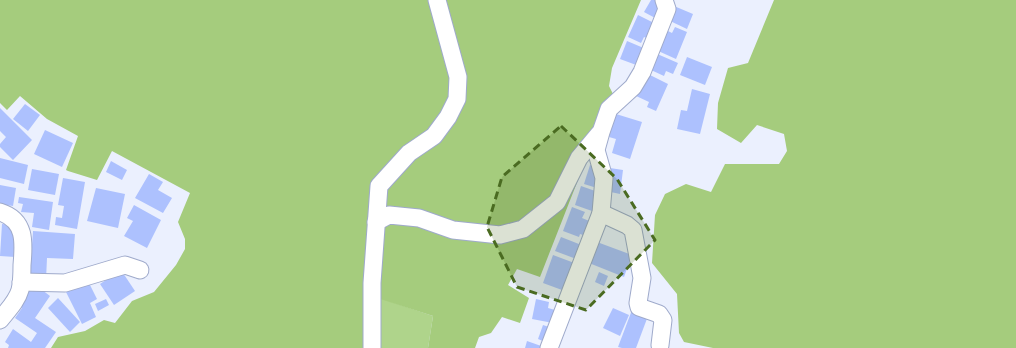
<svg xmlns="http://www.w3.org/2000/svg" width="1016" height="348" font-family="'DM Sans',sans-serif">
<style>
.green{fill:#afd48b}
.forest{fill:#a5cc7d}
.building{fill:#adc1fe}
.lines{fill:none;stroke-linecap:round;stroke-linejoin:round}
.minor-casing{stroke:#9faacb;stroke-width:19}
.minor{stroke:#fff;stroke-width:17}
.marked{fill:#4a6b21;fill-opacity:0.2;stroke:#4a6b21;stroke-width:3;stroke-dasharray:8 5;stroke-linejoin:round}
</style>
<rect width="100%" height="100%" fill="#ebf0fe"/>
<polygon class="green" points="371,295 433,316 428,348 374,348"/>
<g class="forest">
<polygon points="0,0 641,0 612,68 609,86 614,96 587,157 540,277 517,269 508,285 529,298 520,323 502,317 491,333 479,337 475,348 428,348 433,316 371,296 374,348 51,348 58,337 85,331 104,320 115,323 132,301 154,292 176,265 185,249 185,239 178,222 190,193 112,151 97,180 68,171 66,170 78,136 47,119 20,96 7,110 0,103"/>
<polygon points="774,0 1016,0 1016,348 713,348 684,342 679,333 677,294 652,263 655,215 665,194 686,184 711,192 725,164 779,164 787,151 784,134 757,125 741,143 717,129 718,103 728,68 748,63"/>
</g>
<g class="building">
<polygon points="651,0 655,0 665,5 657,19 644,12"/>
<polygon points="674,6 693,14 687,29 668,20"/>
<polygon points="638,15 658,25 651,40 644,37 641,43 628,37"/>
<polygon points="675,27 687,32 676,59 656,50 664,29 672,33"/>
<polygon points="627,41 646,49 639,66 620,59"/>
<polygon points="655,53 678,63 673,74 666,71 664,76 651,70"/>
<polygon points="687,57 712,67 705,85 680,75"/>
<polygon points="650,75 668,84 656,111 647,107 649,102 634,95 640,80 646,83"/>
<polygon points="692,89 710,94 700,134 677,129 681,110 687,111"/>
<polygon points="25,104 40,115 28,131 13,119"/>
<polygon points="0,108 32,140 13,160 0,147 0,144 6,137 0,131"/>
<polygon points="616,114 642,122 630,159 612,153 616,139 609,137"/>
<polygon points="45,130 73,143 62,167 34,154"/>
<polygon points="0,158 28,165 24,184 0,178"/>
<polygon points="111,161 127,170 122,180 106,172"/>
<polygon points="590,165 603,169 597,188 584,184"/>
<polygon points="610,168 623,170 620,194 606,191"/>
<polygon points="32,169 59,174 55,195 28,190"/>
<polygon points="149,174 163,182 158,190 172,198 163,213 135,198"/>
<polygon points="63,178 85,182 77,229 55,225 56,217 62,218 64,206 58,205"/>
<polygon points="0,185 16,188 13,206 0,204"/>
<polygon points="581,186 598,192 592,211 575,205"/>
<polygon points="96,188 125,194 118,228 87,221"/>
<polygon points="19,197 53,202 49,230 32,227 34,213 21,212 23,204 18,203"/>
<polygon points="134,205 161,220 147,248 124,236 133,221 127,218"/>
<polygon points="572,207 585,212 582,218 594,223 589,237 580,234 579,237 563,231"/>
<polygon points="2,224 17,225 15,257 0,256"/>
<polygon points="33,231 75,234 73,259 47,258 46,280 24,279 25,258 31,259"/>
<polygon points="561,237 584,246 579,260 555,251"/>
<polygon points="597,242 632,255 624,277 589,263"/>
<polygon points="553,255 577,264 571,281 566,279 562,290 543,283"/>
<polygon points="121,270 135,291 114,305 100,284"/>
<polygon points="599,272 608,276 604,286 595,282"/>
<polygon points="88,281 97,299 90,303 96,317 82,324 66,292"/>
<polygon points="33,283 50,296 35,318 56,332 45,348 8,348 9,345 5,342 13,329 31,342 37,333 15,318 22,308 17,305"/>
<polygon points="58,298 80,322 70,332 48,308"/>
<polygon points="106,299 109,305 98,311 95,304"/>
<polygon points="536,299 549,302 548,308 555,310 553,323 532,319"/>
<polygon points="613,308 629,315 620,336 603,328"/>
<polygon points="632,310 648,316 636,348 622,348 618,347"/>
<polygon points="543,325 555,329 550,344 538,339"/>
<polygon points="527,341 544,347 543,348 525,348"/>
</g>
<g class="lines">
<g class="minor-casing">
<g id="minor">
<path d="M0,212C26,220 24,243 22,265C22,273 22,282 20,290C17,301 7,311 0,320"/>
<polyline points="601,213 627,225 633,230 642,278 638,303 639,307 659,314 663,320 660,345"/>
<polyline points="376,222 389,215 419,218 453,230 500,235 523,229 557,202 579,158 599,134"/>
<polyline points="21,282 65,283 125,265 140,270"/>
<polyline points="372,348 372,283 379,186 409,153 434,136 448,117 457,99 458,77 437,0"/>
<polyline points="549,348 601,213 604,178 596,150 601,132 609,109 633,87 642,72 667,9 664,0"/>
</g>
</g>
<use href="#minor" class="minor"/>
</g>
<path class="marked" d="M561,126L617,179L655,240L586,310L517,287L487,227L502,177Z"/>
</svg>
